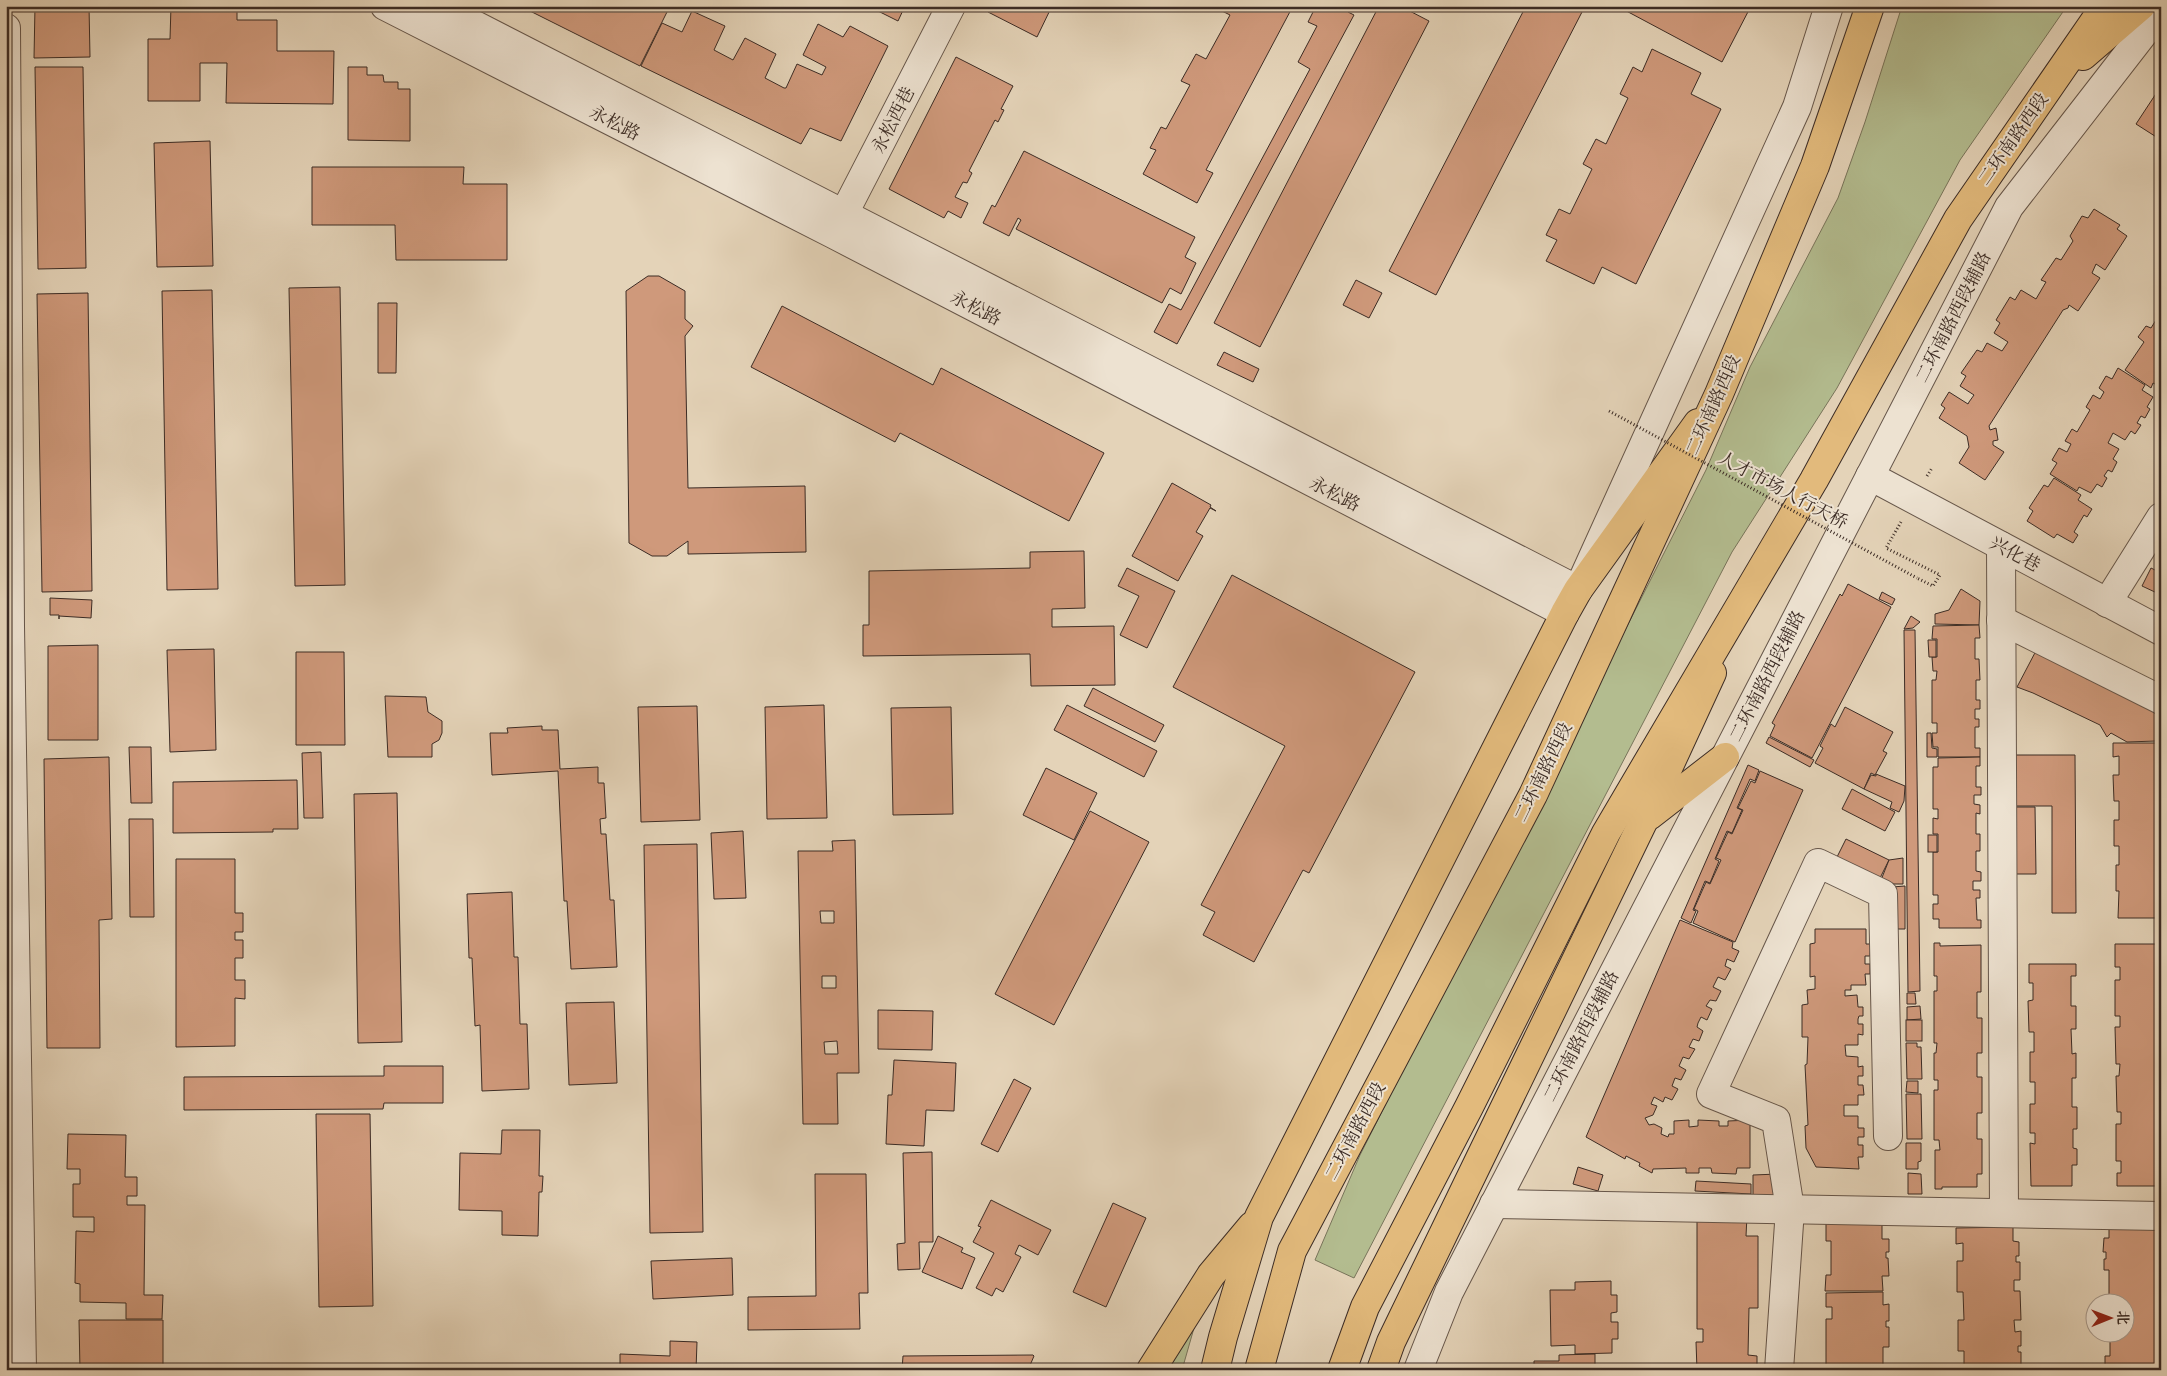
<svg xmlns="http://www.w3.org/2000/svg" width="2167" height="1376" font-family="Vollkorn,'Noto Serif SC',serif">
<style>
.green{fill:#b3bc8f;stroke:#78745a}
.building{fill:#cf997b;stroke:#3c2c25;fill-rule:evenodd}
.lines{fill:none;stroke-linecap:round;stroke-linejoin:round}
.minor-casing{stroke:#66564a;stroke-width:30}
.major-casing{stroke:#3c2c25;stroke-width:30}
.highway-casing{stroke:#3c2c25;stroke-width:30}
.path{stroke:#3c2c25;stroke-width:3;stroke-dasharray:1 2.5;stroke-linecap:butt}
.minor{stroke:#ede2d1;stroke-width:28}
.major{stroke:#e2ba7c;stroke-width:28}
.highway{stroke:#e2ba7c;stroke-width:28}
.path-bridge{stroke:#3c2c25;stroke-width:3;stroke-dasharray:1 2.5;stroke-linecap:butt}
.labels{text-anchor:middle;stroke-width:4;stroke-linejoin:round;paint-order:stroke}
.street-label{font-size:18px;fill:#3c2c25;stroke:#ede2d1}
</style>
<rect width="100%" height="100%" fill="#e4d3b8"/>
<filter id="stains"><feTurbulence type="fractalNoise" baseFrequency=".004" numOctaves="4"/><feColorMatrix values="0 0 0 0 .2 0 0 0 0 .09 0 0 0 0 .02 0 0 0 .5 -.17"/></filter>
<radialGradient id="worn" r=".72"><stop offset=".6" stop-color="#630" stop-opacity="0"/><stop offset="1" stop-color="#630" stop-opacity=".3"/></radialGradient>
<g class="green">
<polygon points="1902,6 2067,6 1960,160 1837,388 1732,552 1354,1278 1315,1260 1360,1155 1706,470 1750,367 1838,198 1865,122"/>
<polygon points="1194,1328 1182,1370 1168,1370"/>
</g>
<g class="building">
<polygon points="35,6 89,6 90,57 34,58"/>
<polygon points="171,6 237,6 237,20 277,20 277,51 334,51 333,104 226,103 227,63 200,63 200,101 148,101 148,39 170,39"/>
<polygon points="520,6 670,6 640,66"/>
<polygon points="868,6 905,6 898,21"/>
<polygon points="991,6 1052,6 1037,37 988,12"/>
<polygon points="1225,6 1293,6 1206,170 1213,173 1197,203 1143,174 1156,150 1150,148 1161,127 1166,129 1190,85 1181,81 1196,54 1206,59 1230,15 1222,11"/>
<polygon points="1316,6 1351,6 1348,12 1354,15 1177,344 1154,332 1169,304 1181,310 1310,69 1298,62 1317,26 1308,22"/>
<polygon points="1379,6 1400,6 1429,21 1260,347 1214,323"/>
<polygon points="1526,6 1571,6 1582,12 1436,295 1389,271"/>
<polygon points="1617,6 1751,6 1722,62"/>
<polygon points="692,11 725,26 714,50 733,60 745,38 776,54 765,78 784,88 786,88 797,64 822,75 826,67 803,55 818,24 843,37 850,26 888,46 841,141 810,128 801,144 641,66 662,23 682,32"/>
<polygon points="1652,49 1701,73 1691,94 1721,109 1636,284 1602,267 1594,284 1546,261 1557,240 1546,235 1559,209 1570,214 1592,169 1583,164 1596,139 1606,144 1628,98 1620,94 1633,67 1642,72"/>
<polygon points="956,57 1013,86 1001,109 1004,110 998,122 995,120 969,171 972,173 967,183 963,182 955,197 968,203 961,218 948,211 944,218 889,189"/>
<polygon points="35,67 83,67 86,268 38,269"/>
<polygon points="348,67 367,67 367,75 383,75 384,82 398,82 398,89 410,89 410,141 348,140"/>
<polygon points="2161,86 2161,140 2136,124"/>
<polygon points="210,141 213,266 157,267 154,143"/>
<polygon points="1024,151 1195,237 1185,257 1196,263 1181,294 1170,288 1162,303 1016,229 1021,220 1018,218 1009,236 983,223 992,205 995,207"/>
<polygon points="312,167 464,167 463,184 507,184 507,260 396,260 395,225 312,225"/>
<polygon points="2094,209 2120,225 2117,229 2127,236 2105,270 2096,264 2092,273 2100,278 2078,311 2069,305 2068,308 2063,310 1989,426 1990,430 1996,428 1998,440 1993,441 1993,445 2004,452 1985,480 1959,463 1969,447 1967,436 1939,418 1945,408 1941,405 1949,392 1968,404 1969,402 1974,395 1960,386 1966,376 1961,373 1977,350 1982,352 1987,343 2002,351 2008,342 1994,333 2000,323 1996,320 2010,297 2015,300 2021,290 2036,299 2046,282 2041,280 2056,258 2061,260 2073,241 2070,236 2082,216 2088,218"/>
<polygon points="648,276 659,276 685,291 685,319 693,326 685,336 688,488 805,486 806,552 688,554 688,541 667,556 652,556 629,543 626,291"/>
<polygon points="1356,280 1382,293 1369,318 1343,305"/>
<polygon points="340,287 345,585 295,586 289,288"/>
<polygon points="212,290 218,589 167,590 162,291"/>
<polygon points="88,293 92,591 42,592 37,294"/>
<polygon points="378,303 397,303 396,373 378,373"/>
<polygon points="782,306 933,385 941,368 1104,453 1069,521 900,433 895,442 751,367"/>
<polygon points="2161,312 2161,387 2153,383 2151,388 2125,370 2144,342 2138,337 2146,326 2151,328"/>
<polygon points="1224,352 1259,369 1253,382 1217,365"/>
<polygon points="2118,368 2145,385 2142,390 2153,397 2147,407 2150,409 2145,418 2141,416 2137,423 2141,425 2135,434 2131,431 2125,440 2113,433 2108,443 2119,449 2113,459 2117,462 2112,472 2108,470 2104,476 2107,478 2102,487 2097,484 2091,493 2079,487 2077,491 2050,474 2057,463 2052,460 2059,448 2067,452 2071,444 2065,441 2072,429 2077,432 2090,410 2086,407 2093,395 2100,399 2104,392 2099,388 2106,376 2112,379"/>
<polygon points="2054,478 2081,495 2078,500 2092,509 2087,517 2084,515 2074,532 2078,535 2073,543 2057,534 2054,538 2027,521 2033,511 2029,508 2044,485 2048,487"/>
<polygon points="1172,483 1211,505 1210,507 1216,511 1210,508 1196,532 1203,536 1178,581 1132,556"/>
<polygon points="1084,551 1085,608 1052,609 1052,627 1114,626 1115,685 1031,686 1030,654 863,656 863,625 869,625 869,571 1030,568 1030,552"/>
<polygon points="1127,568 1175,591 1147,648 1120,635 1139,596 1118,586"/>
<polygon points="2151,568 2161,573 2161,586 2157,593 2142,586"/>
<polygon points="1232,575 1415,672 1309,873 1303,870 1254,962 1203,935 1215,912 1201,905 1285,746 1173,687"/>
<polygon points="1848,584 1891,607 1812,758 1770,736 1775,725 1772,723 1840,594 1842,596"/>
<polygon points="1961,589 1980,601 1979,625 1935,624 1935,614 1949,610"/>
<polygon points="1882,592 1895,599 1892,605 1879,599"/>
<polygon points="50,598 92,600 91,618 59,616 59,619 59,615 50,615"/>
<polygon points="1911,616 1920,622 1913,628 1904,629"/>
<polygon points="1979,625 1980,638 1975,638 1975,659 1979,659 1980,680 1976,680 1976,700 1980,700 1980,709 1975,709 1975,719 1979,719 1979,727 1975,727 1975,748 1980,748 1980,757 1938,757 1938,747 1933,747 1932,733 1937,733 1937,723 1932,723 1932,680 1936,680 1937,671 1933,671 1932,657 1937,657 1937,639 1932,639 1933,626"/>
<polygon points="1904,630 1915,630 1920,991 1908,992"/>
<polygon points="1928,640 1936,640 1936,657 1929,657"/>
<polygon points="98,645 98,740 48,740 48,646"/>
<polygon points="2038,647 2085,675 2085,678 2107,688 2127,693 2125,697 2141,705 2156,708 2154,713 2156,714 2156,718 2160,718 2160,727 2156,727 2156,741 2127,742 2111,733 2107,737 2100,725 2033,693 2017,687"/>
<polygon points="214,649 216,750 170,752 167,650"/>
<polygon points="296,652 344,652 345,745 296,745"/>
<polygon points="1093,688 1164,725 1155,742 1084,706"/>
<polygon points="385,696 426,697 428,712 442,721 442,733 439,740 432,744 432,757 388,757"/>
<polygon points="824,705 827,818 767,819 765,707"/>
<polygon points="1067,705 1157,751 1144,777 1054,730"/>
<polygon points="697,706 700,820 641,822 638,707"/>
<polygon points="951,707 953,814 893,815 891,708"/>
<polygon points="1845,707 1893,732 1883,751 1887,753 1875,775 1871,773 1864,789 1815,763 1823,748 1820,746 1831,724 1835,727"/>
<polygon points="542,726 542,730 558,730 560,769 598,767 598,783 604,783 606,818 600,819 601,834 606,834 610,900 614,900 617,967 571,969 567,901 564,901 558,771 492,775 490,733 508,733 507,728"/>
<polygon points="1927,733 1931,733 1932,748 1937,749 1937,757 1927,757"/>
<polygon points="1769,737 1814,760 1810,767 1766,743"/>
<polygon points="2113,743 2161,743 2161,753 2157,753 2157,778 2161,778 2161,798 2157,798 2157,823 2161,823 2161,843 2157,843 2157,869 2161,868 2161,888 2157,888 2157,913 2161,913 2161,918 2118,918 2119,891 2116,891 2116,865 2119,865 2119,846 2114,846 2114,820 2119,820 2119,801 2114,801 2113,775 2119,775 2119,756 2113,757"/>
<polygon points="129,747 151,747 152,803 131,803"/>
<polygon points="321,752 323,818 304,818 302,753"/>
<polygon points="2015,755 2075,755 2076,913 2052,913 2052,806 2015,806"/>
<polygon points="109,757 112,919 99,920 100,1048 47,1048 44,759"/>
<polygon points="1980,757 1980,766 1976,766 1976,787 1981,787 1981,795 1974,795 1974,804 1980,805 1980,814 1976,813 1976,834 1980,834 1980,851 1976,851 1976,871 1981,872 1981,881 1973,881 1973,890 1980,890 1980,898 1976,898 1977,920 1981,920 1981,928 1939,928 1939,919 1933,919 1933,904 1938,904 1938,895 1933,895 1933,852 1938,852 1938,834 1933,834 1933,818 1938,819 1938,809 1933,809 1933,767 1938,767 1938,758"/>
<polygon points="1748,765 1759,770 1755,781 1750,779 1737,808 1742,810 1732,833 1727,831 1715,859 1719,861 1710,883 1705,881 1693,910 1696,911 1691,923 1681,918"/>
<polygon points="1046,768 1097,793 1074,840 1023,815"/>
<polygon points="1760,771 1803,790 1735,942 1693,923 1698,911 1694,909 1706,882 1710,884 1721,860 1716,858 1728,832 1732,834 1743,810 1738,808 1751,781 1755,783"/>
<polygon points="1876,774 1905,786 1904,801 1899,812 1890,808 1892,802 1864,789 1871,775 1876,776"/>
<polygon points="297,780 298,829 273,829 273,832 173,833 173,782"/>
<polygon points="1852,789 1895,812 1885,831 1842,809"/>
<polygon points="397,793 402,1042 358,1043 354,794"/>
<polygon points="2015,807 2035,807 2036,874 2015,874"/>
<polygon points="1090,811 1149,842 1054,1025 995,994"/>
<polygon points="129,819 153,819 154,917 130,917"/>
<polygon points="743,831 746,898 714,899 711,833"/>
<rect x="1928" y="835" width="9" height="17"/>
<polygon points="1846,839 1889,860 1879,880 1836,859"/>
<path d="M855,840L859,1073H837L838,1124H803L798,851H833L832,841ZM820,911H834V923H821ZM822,976H836V988H822ZM837,1041L838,1054H825L824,1042Z"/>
<polygon points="697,844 703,1232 650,1233 644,845"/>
<polygon points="1903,858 1903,884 1892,884 1881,880 1889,860"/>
<polygon points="176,859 235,859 235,913 243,913 243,932 235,932 235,940 243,940 243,958 235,958 235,980 245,980 245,999 235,998 235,1046 176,1047"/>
<polygon points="1905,886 1905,929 1898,929 1892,916 1892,887"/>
<polygon points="512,892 514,957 518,957 520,1024 527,1024 529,1089 482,1091 480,1025 475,1026 472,958 469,958 467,894"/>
<polygon points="1680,920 1733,942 1732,948 1739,951 1734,962 1727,959 1725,966 1731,969 1725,980 1718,977 1713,987 1721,991 1716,1001 1710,1000 1706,1006 1712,1009 1707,1020 1701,1017 1698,1023 1697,1027 1703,1031 1699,1041 1693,1039 1689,1047 1695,1049 1689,1059 1683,1057 1679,1066 1686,1070 1681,1080 1675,1078 1672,1086 1678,1089 1672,1100 1665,1097 1663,1102 1654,1097 1651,1104 1657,1106 1653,1115 1645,1118 1649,1125 1654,1124 1662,1128 1661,1134 1668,1137 1669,1134 1674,1134 1674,1121 1689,1120 1689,1127 1698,1126 1698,1120 1719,1121 1719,1126 1728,1126 1728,1121 1750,1120 1750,1168 1737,1168 1736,1174 1712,1173 1711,1168 1699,1168 1699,1173 1686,1173 1686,1168 1653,1169 1652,1173 1639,1166 1640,1163 1626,1156 1625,1159 1586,1137"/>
<polygon points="1815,929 1866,929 1866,944 1871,944 1870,956 1865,956 1865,964 1870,964 1870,974 1865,974 1866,985 1851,985 1851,990 1845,990 1845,996 1857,995 1858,1007 1863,1007 1863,1016 1859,1016 1858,1019 1858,1024 1863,1024 1863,1035 1858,1034 1858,1045 1845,1045 1846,1056 1858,1057 1858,1067 1863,1066 1863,1076 1858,1076 1858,1085 1863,1085 1864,1095 1858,1095 1858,1105 1844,1105 1844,1116 1858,1116 1858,1128 1864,1128 1864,1137 1858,1137 1858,1145 1863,1145 1863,1157 1858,1157 1859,1169 1816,1167 1806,1148 1805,1126 1808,1125 1805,1065 1807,1064 1808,1037 1802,1037 1802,1005 1808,1004 1807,990 1815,989 1815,976 1810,977 1810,944 1815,943"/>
<polygon points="1934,943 1940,943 1940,946 1981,945 1981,992 1977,992 1977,1018 1982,1018 1982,1053 1977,1053 1977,1077 1982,1077 1982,1113 1977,1113 1977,1139 1982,1139 1982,1174 1977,1174 1977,1187 1942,1187 1942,1189 1935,1189 1935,1150 1940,1150 1939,1140 1934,1140 1934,1090 1938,1090 1938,1080 1934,1080 1934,1053 1936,1053 1937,1043 1934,1043 1934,991 1937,991 1937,976 1934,976"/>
<polygon points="2115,944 2157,944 2157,959 2161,959 2161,979 2158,979 2158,1007 2161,1007 2161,1027 2157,1027 2158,1055 2161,1055 2161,1076 2159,1076 2161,1124 2159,1124 2161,1172 2159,1172 2159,1186 2117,1186 2117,1173 2121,1173 2121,1161 2116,1161 2116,1124 2121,1124 2121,1112 2117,1112 2116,1076 2119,1076 2120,1064 2116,1064 2115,1027 2120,1027 2120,1016 2115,1016 2115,980 2120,980 2120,967 2115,967"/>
<polygon points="2029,964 2076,964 2076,976 2071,976 2071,1006 2076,1006 2076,1029 2071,1029 2072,1054 2076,1053 2076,1078 2072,1078 2072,1107 2077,1107 2077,1129 2073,1129 2073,1148 2077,1149 2077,1165 2072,1165 2072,1186 2031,1186 2030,1143 2035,1144 2035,1133 2030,1133 2030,1104 2035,1104 2035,1082 2030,1082 2030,1052 2034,1052 2034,1032 2029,1032 2028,1001 2033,1000 2033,983 2029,983"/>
<polygon points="1907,993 1915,993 1916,1004 1907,1004"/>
<polygon points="614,1002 617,1083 569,1085 566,1003"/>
<polygon points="1920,1006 1921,1019 1907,1020 1907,1007"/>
<polygon points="878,1010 933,1011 932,1050 878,1049"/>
<rect x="1906" y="1020" width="16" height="21"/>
<polygon points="1906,1043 1917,1043 1917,1047 1921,1047 1922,1079 1907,1079"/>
<polygon points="894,1060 956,1063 954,1111 926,1110 924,1146 886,1144 888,1095 892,1095"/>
<polygon points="384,1066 443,1066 443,1103 384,1103 383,1109 184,1110 184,1077 384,1076"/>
<polygon points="1014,1079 1031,1088 998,1152 981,1144"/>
<polygon points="1907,1081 1918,1081 1918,1093 1906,1092"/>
<polygon points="1906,1094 1921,1094 1922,1139 1907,1139"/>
<polygon points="316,1114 370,1114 373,1306 319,1307"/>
<polygon points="502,1130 540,1130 539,1176 543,1176 542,1192 539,1192 538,1236 502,1235 502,1211 459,1210 460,1153 501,1154"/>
<polygon points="68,1134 126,1135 125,1177 137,1177 137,1196 127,1196 127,1205 145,1205 144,1295 163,1295 162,1319 126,1319 126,1303 80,1302 80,1284 75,1283 76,1231 94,1232 94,1217 73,1217 73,1184 80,1184 80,1169 67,1169"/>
<polygon points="1906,1143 1921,1143 1921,1161 1918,1162 1918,1169 1906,1169"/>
<polygon points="932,1152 933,1242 919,1242 920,1269 898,1270 897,1244 905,1243 903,1153"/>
<polygon points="1578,1167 1603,1175 1598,1191 1573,1184"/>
<polygon points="1908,1173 1921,1174 1922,1194 1908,1194"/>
<polygon points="815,1174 866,1174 868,1293 859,1293 860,1329 748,1330 748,1297 816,1296"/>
<polygon points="1778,1174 1779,1196 1753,1197 1753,1175"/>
<polygon points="1696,1181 1751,1184 1751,1194 1695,1191"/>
<polygon points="991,1200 1051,1230 1038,1255 1019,1245 1015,1254 1021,1257 1003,1292 996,1288 992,1296 976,1288 994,1253 973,1242 981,1227 978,1226"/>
<polygon points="1113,1203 1146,1218 1106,1307 1073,1292"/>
<polygon points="1747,1216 1746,1236 1758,1236 1758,1308 1749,1308 1748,1355 1757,1356 1757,1370 1697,1370 1696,1342 1703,1342 1703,1329 1697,1329 1697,1217"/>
<polygon points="1826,1223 1882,1223 1882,1239 1889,1239 1889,1252 1886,1252 1886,1258 1888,1258 1889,1276 1882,1276 1883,1291 1825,1291 1826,1275 1831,1275 1831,1241 1826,1241"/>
<polygon points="2109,1224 2161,1224 2161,1370 2105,1370 2105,1356 2110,1356 2110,1334 2124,1334 2124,1304 2104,1304 2104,1296 2109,1296 2109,1270 2104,1270 2104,1259 2106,1259 2106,1252 2103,1252 2104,1238 2109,1238"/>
<polygon points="2013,1227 2013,1241 2019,1242 2019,1256 2016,1256 2016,1262 2020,1262 2020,1280 2014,1280 2014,1291 2020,1291 2021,1320 2014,1320 2015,1332 2021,1331 2021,1346 2018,1346 2018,1352 2021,1352 2021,1368 1959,1370 1964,1368 1964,1351 1958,1351 1958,1320 1964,1320 1963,1292 1957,1292 1957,1261 1963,1261 1963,1243 1956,1244 1956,1228"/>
<polygon points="938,1236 963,1248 961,1252 975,1258 962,1289 922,1272"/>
<polygon points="732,1258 733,1295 653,1299 651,1261"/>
<polygon points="1611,1281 1611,1295 1617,1295 1617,1312 1611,1313 1611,1322 1618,1322 1618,1339 1612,1339 1612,1353 1575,1354 1575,1345 1551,1346 1550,1290 1575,1290 1575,1282"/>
<polygon points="1883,1292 1883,1305 1889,1304 1889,1321 1886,1321 1886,1327 1889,1327 1889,1347 1883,1347 1883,1370 1826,1370 1826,1319 1832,1319 1832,1307 1826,1307 1826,1293"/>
<polygon points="79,1320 163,1320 163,1370 80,1370"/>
<polygon points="670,1341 697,1342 696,1370 581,1370 581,1365 620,1367 620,1354 670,1356"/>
<polygon points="1595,1354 1595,1367 1601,1367 1601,1370 1534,1370 1534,1361 1559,1361 1559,1355"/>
<polygon points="903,1356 1033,1355 1034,1356 1028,1370 902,1370"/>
</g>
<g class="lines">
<g class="minor-casing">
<g id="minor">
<polyline points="385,6 833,234 1565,613"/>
<polyline points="438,6 1578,590 1797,107 1829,6"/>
<polyline points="6,28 10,626 22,1370"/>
<polyline points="835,231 951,6"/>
<polyline points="1870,476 2161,631"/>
<polyline points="2001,546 2004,1213"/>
<polyline points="2107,603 2161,517"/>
<polyline points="2001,620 2161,700"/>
<polyline points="1494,1204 2161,1216"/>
<polyline points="1418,1370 1449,1292 2009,207 2161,11"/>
<polyline points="1779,1370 1790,1209 1776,1120 1711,1094 1818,863 1883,894 1888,1136"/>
</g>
</g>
<g class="major-casing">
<g id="major">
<polyline points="1649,816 1725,757"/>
<polyline points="1151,1370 1211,1275 1252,1226"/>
<polyline points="1215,1370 1223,1337 1259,1217 1565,613 1578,590 1698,423"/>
<polyline points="1381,1370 1391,1342 1645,818 1712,673"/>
</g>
</g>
<g class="highway-casing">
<g id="highway">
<polyline points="2083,56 2141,6"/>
<polyline points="1259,1370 1292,1251 1533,795 1719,394 1815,166 1870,6"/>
<polyline points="1342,1370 1365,1307 1469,1107 1606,833 1814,480 1958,219 2105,6"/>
</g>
</g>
<g class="path">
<polyline points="1927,476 1932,468"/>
<polyline points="1901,522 1886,548 1940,575 1933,586 1917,578"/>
</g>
<use href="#minor" class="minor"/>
<use href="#major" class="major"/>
<use href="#highway" class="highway"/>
<polyline class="path-bridge" points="1609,411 1917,578"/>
</g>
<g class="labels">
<g class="street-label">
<text transform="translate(893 120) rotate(-63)" y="6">永松西巷</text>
<text transform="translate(615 123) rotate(27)" y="6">永松路</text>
<text transform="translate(2013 139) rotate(-55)" y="6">二环南路西段</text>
<text transform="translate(976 308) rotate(27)" y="6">永松路</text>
<text transform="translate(1953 317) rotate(-63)" y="6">二环南路西段辅路</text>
<text transform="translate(1713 405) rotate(-66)" y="6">二环南路西段</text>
<text transform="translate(1783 490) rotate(28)" y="6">人才市场人行天桥</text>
<text transform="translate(1335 494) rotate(27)" y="6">永松路</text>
<text transform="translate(2015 554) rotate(28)" y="6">兴化巷</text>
<text transform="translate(1767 676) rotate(-63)" y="6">二环南路西段辅路</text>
<text transform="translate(1543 772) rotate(-64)" y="6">二环南路西段</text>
<text transform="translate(1581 1036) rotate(-63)" y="6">二环南路西段辅路</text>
<text transform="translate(1355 1131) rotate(-62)" y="6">二环南路西段</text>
</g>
</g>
<rect width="2167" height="1376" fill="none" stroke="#e4d3b8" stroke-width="25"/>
<rect x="8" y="8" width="2152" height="1361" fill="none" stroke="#3c2c25" stroke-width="2.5"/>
<rect x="12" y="12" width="2142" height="1351" fill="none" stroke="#3c2c25"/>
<g transform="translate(2110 1318) rotate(89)"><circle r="24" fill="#ede2d1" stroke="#a6998c"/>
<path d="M0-4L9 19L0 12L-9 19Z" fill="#8f2418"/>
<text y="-8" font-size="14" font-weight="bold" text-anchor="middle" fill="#3c2c25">北</text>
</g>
<rect width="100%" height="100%" filter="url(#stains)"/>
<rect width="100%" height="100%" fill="url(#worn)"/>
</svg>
